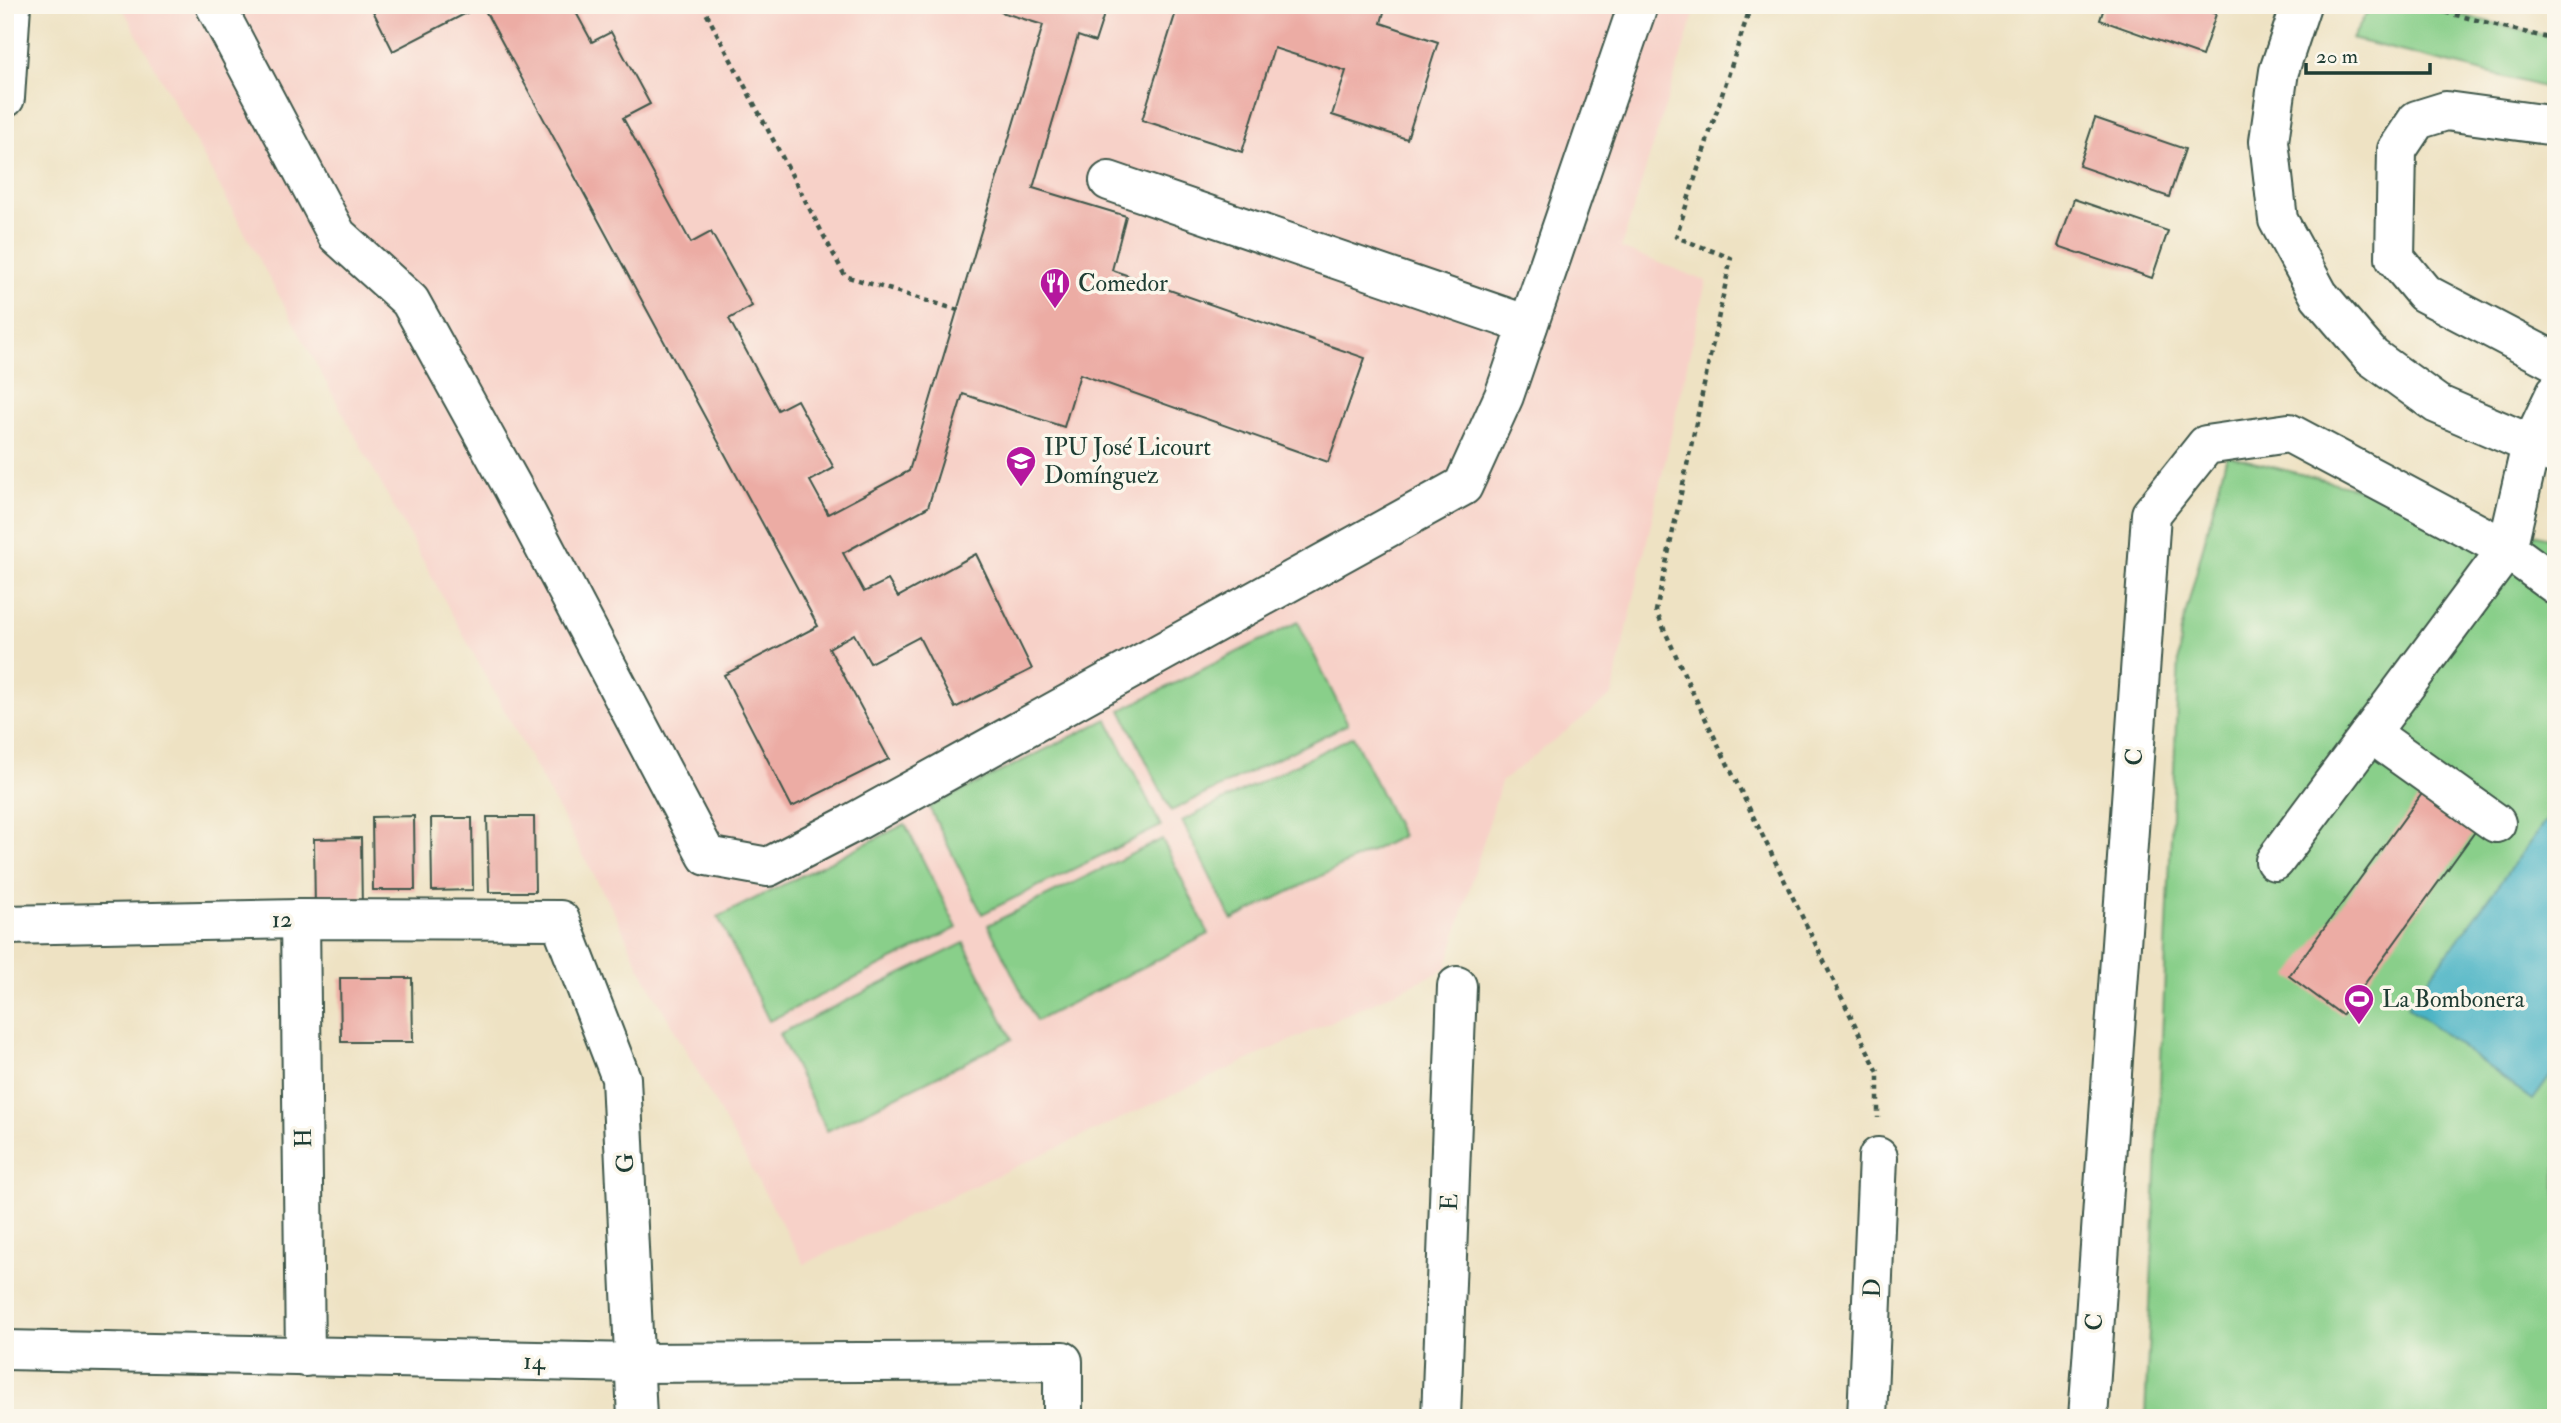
<svg xmlns="http://www.w3.org/2000/svg" width="2561" height="1423" font-family="'IM FELL Double Pica',serif">
<style>
.built{fill:#f7d1c8}
.green{fill:#89cf8a;stroke:#54865f;stroke-width:2}
.water{fill:#48b3c5;stroke:#34787c;stroke-width:2}
.building{fill:#ecaca4}
.lines{fill:none;stroke-linecap:round;stroke-linejoin:round}
.minor-casing{stroke:#3e5649;stroke-width:42}
.major-casing{stroke:#3e5649;stroke-width:42}
.path{stroke:#3e5649;stroke-width:4.5;stroke-dasharray:5 5;stroke-linecap:butt}
.minor{stroke:#fff;stroke-width:38}
.major{stroke:#fff;stroke-width:38}
.labels{text-anchor:middle;stroke-width:7;stroke-linejoin:round;paint-order:stroke}
.poi-label{font-size:24px;fill:#1f3d34;stroke:#fbf7ec;text-anchor:start}
.street-label{font-size:24px;fill:#1f3d34;stroke:#fbf7ec}
</style>
<rect width="100%" height="100%" fill="#fbf7ec"/>
<filter id="ink" filterUnits="userSpaceOnUse"><feTurbulence type="fractalNoise" baseFrequency=".0143" numOctaves="2"/><feDisplacementMap in="SourceGraphic" scale="14" xChannelSelector="R" yChannelSelector="G"/><feConvolveMatrix kernelMatrix="1 2 1 2 8 2 1 2 1" color-interpolation-filters="sRGB"/></filter>
<filter id="wash" filterUnits="userSpaceOnUse"><feTurbulence type="fractalNoise" baseFrequency=".00686" numOctaves="4" result="noise"/><feDisplacementMap in="SourceGraphic" scale="28" xChannelSelector="R" yChannelSelector="G"/><feGaussianBlur stdDeviation="1.57" result="paint"/><feColorMatrix in="noise" values="0 0 0 0 0 0 0 0 0 0 0 0 0 0 0 0 0 1.4 0 .05"/><feComposite in="paint" operator="in"/></filter>
<g filter="url(#wash)">
<rect width="100%" height="100%" fill="#eee2c3"/>
<polygon class="built" points="121,5 1697,5 1621,248 1706,281 1612,695 1501,782 1446,969 804,1264 640,968 616,916"/>
<g class="green">
<polygon points="2371,5 2419,5 2556,38 2556,90 2352,39"/>
<polygon points="2227,455 2556,540 2556,1418 2145,1418 2180,635"/>
<polygon points="1298,622 1348,724 1171,811 1121,710"/>
<polygon points="1107,719 1161,826 982,914 929,807"/>
<polygon points="1353,736 1402,836 1232,920 1182,821"/>
<polygon points="905,824 957,928 769,1021 718,917"/>
<polygon points="1162,839 1209,934 1036,1021 988,925"/>
<polygon points="964,943 1012,1039 827,1131 779,1034"/>
</g>
<polygon class="water" points="2556,807 2556,1068 2533,1100 2408,1007"/>
<g id="blocks">
<g class="building">
<polygon points="370,5 482,5 393,51"/>
<polygon points="482,5 572,5 592,42 611,32 650,104 623,118 691,243 711,232 752,306 729,319 778,410 797,400 834,468 810,481 828,514 909,471 1043,25 1001,12 1002,5 1107,5 1095,42 1078,36 1033,188 1126,216 1112,270 1365,358 1328,462 1080,374 1064,427 963,394 928,507 843,553 864,592 888,580 898,597 976,554 1032,669 955,708 919,637 870,663 854,634 829,648 889,759 792,807 724,675 818,626"/>
<polygon points="1147,5 1386,5 1381,23 1438,42 1407,139 1332,115 1346,71 1274,48 1242,152 1142,120 1175,15"/>
<polygon points="2105,5 2192,5 2216,14 2202,56 2100,20"/>
<polygon points="2095,118 2185,149 2169,197 2079,166"/>
<polygon points="2074,199 2168,231 2152,278 2058,246"/>
<polygon points="2424,791 2477,829 2342,1015 2289,976"/>
<polygon points="414,816 415,890 373,890 372,817"/>
<polygon points="487,817 534,817 535,892 489,892"/>
<polygon points="431,818 472,818 473,890 432,891"/>
<polygon points="361,838 362,911 315,911 314,839"/>
<polygon points="340,978 412,978 413,1042 341,1042"/>
</g>
</g>
</g>
<g filter="url(#ink)">
<use href="#blocks" fill-opacity="0" stroke="#3e5649" stroke-width="2"/>
<g class="lines">
<g class="minor-casing">
<g id="minor">
<polyline points="215,5 337,235 410,301 512,486 707,856 768,867 851,824 1463,486 1504,396 1638,5"/>
<polyline points="5,98 11,5"/>
<polyline points="2556,126 2446,111 2417,120 2397,150 2395,258 2424,293 2556,362"/>
<polyline points="1109,181 1528,325"/>
<polyline points="2370,733 2496,823"/>
<polyline points="2275,861 2507,549 2556,585"/>
<polyline points="300,919 305,1357"/>
<polyline points="5,925 300,919 560,920 621,1078 637,1418"/>
<polyline points="5,1350 635,1363 1063,1361 1063,1418"/>
<polyline points="1441,1418 1457,986"/>
<polyline points="1867,1418 1878,1157"/>
<polyline points="2088,1418 2151,514 2206,445 2289,433 2507,549 2531,445 2556,392"/>
</g>
</g>
<g class="major-casing">
<polyline id="major" points="2301,5 2279,71 2269,141 2278,220 2319,295 2372,357 2437,404 2556,455"/>
</g>
<g class="path">
<polyline points="702,5 845,276 958,310"/>
<polyline points="1751,5 1676,237 1731,258 1656,611 1690,687 1878,1072 1878,1118"/>
<polyline points="2416,5 2556,40"/>
</g>
<use href="#minor" class="minor"/>
<use href="#major" class="major"/>
</g>
</g>
<defs>
<g id="restaurant-pin" transform="scale(1.575)"><path d="M0 17L-7.5 6A9.5 9.5 0 1 1 7.5 6Z" fill="#b5179e" stroke="#fbf7ec"/><path d="M-5-6h1v4h1v-4h1v4h1v-4h1v5L-1.5 .5V6h-2V.5L-5-1ZM5-6V6H3V1.5H1.5Q1.5-4 5-6Z" fill="#fff"/></g>
<g id="school-pin" transform="scale(1.575)"><path d="M0 17L-7.5 6A9.5 9.5 0 1 1 7.5 6Z" fill="#b5179e" stroke="#fbf7ec"/><path d="M0-5L7-2L0 1L-7-2ZM-4 1L0 2.5L4 1V4Q0 6-4 4Z" fill="#fff"/></g>
<g id="stadium-pin" transform="scale(1.575)"><path d="M0 17L-7.5 6A9.5 9.5 0 1 1 7.5 6Z" fill="#b5179e" stroke="#fbf7ec"/><path d="M0-5a6.5 5 0 1 0 0 10a6.5 5 0 1 0 0-10ZM-3.5-1.8h7v3.6h-7Z" fill="#fff"/></g>
</defs>
<g fill-rule="evenodd">
<use href="#restaurant-pin" x="1055" y="283"/>
<use href="#school-pin" x="1021" y="461"/>
<use href="#stadium-pin" x="2359" y="999"/>
</g>
<g class="labels">
<g class="poi-label">
<text x="1078" y="291">Comedor</text>
<text x="1044" y="455">IPU José Licourt<tspan x="1044" dy="28">Domínguez</tspan></text>
<text x="2382" y="1007">La Bombonera</text>
</g>
<g class="street-label">
<text transform="translate(2134 757) rotate(-86)" y="8">C</text>
<text transform="translate(282 919) rotate(-1)" y="8">12</text>
<text transform="translate(303 1138) rotate(-91)" y="8">H</text>
<text transform="translate(625 1163) rotate(-93)" y="8">G</text>
<text transform="translate(1449 1202) rotate(-88)" y="8">E</text>
<text transform="translate(1872 1288) rotate(-88)" y="8">D</text>
<text transform="translate(2094 1322) rotate(-86)" y="8">C</text>
<text transform="translate(534 1361) rotate(1)" y="8">14</text>
</g>
</g>
<rect width="2561" height="1423" fill="none" stroke="#fbf7ec" stroke-width="28"/>
<path d="M2306 63v10h124v-10" fill="none" stroke="#1f3d34" stroke-width="3.5"/>
<text x="2316" y="63" font-size="21" fill="#1f3d34" stroke="#fbf7ec" stroke-width="5" paint-order="stroke">20 m</text>
</svg>
